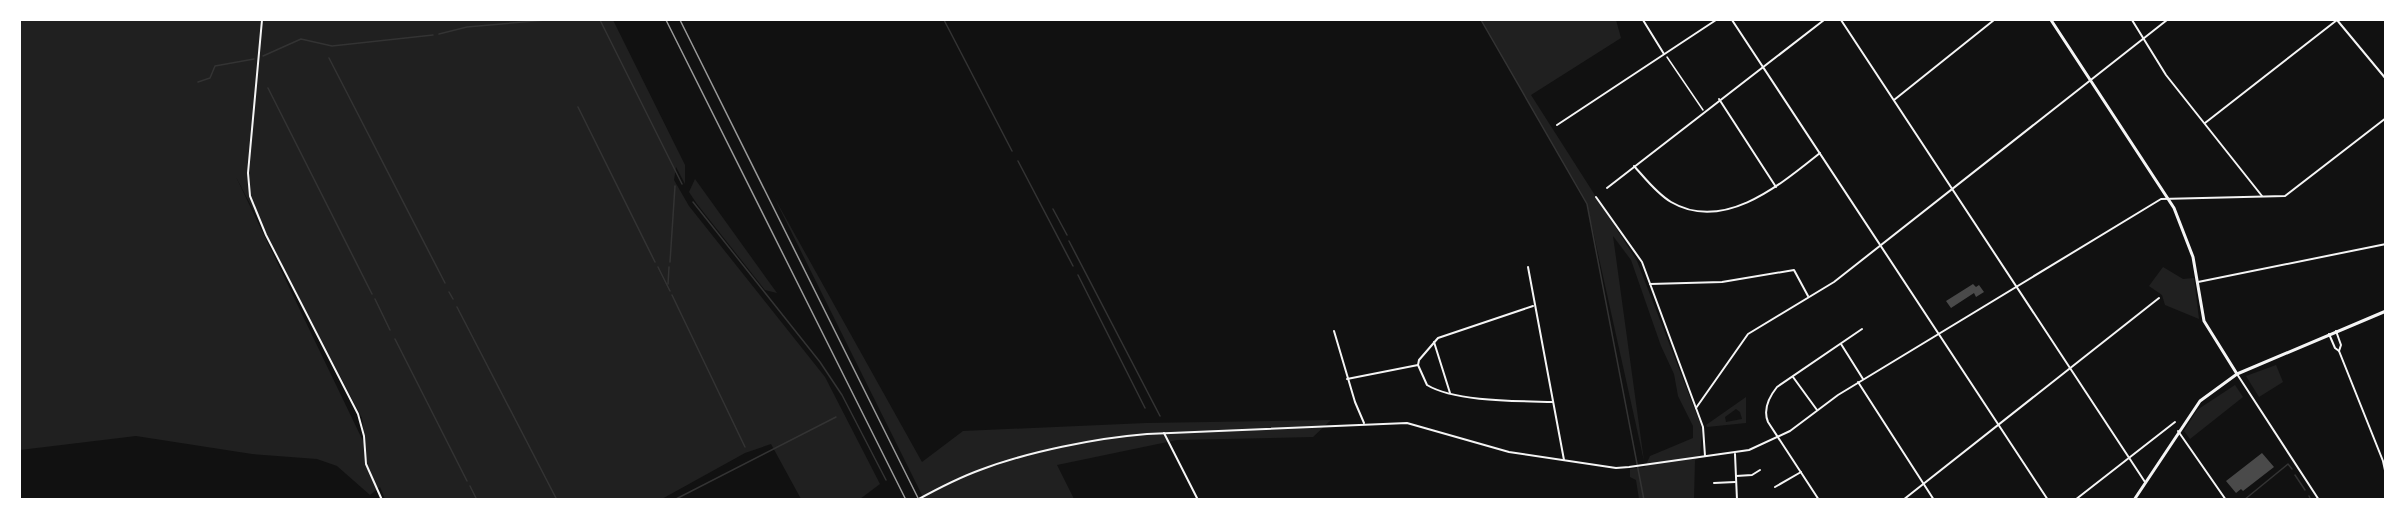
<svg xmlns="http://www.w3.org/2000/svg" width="2405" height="519" font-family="Arial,sans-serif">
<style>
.green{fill:#202020;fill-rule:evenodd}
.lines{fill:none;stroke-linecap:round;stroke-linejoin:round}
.stream{stroke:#333;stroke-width:1.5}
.building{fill:#4a4a4a}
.path{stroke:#f5f5f5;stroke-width:1.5}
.minor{stroke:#f5f5f5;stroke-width:2}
.tertiary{stroke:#f5f5f5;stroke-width:3}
.rail{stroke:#9a9a9a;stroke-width:1.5}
</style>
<rect width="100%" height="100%" fill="#111"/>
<g class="green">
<path d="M20,20H613L685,165V184L676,167L674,180L689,206L825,377L880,484L860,499H801L771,444L745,453L660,500L385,499L380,487L370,495L337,466L317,459L252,454L136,436L20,450ZM236,177L362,418L365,443L363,441Z"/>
<polygon points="1481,20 1616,20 1621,38 1531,95 1637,261 1702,428 1700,457 1695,460 1694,499 1639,499 1636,480 1630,477 1630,469 1645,467 1650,456 1693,438 1693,426 1678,396 1674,374 1661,346 1631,260 1613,236 1644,461 1587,204"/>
<polygon points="695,179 777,293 765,290 697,204 689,192"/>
<polygon points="774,197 922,462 963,431 1146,423 1331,420 1313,437 1177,440 1057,465 1074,499 924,499"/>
<polygon points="2163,267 2183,279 2194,278 2199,319 2165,305 2162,295 2149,286"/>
<polygon points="2276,365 2283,382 2259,397 2246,376"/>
<polygon points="2235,385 2243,397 2190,439 2184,431 2197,410"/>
<path d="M1746,397V423L1707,427L1706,425ZM1736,409L1740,412L1742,419L1726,422L1725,417Z"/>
</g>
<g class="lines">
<g class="stream">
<polyline points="600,20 682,184"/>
<polyline points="944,20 1012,151"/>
<polyline points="1481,20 1587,204 1644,500"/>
<polyline points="439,34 467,27 546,20"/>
<polyline points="263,56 301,39 332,46 433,35"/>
<polyline points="329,58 445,283"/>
<polyline points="198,82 210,78 215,66 254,59"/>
<polyline points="268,88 372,294"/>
<polyline points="578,107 655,262"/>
<polyline points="1018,161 1073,266"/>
<polyline points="693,202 820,362 842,395 886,480"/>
<polyline points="1053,209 1067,235"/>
<polyline points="1069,241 1160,416"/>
<polyline points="670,262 675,186"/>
<polyline points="658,267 670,291"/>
<polyline points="1078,275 1145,408"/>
<polyline points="668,284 669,267"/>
<polyline points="449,292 453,299"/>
<polyline points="672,295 745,447"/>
<polyline points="375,299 390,330"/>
<polyline points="457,307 557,500"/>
<polyline points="395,339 467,481"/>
<polyline points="2295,475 2305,490"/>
<polyline points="470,486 477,500"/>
<polyline points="2309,496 2311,500"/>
<polyline points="674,500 836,417"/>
<polyline points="2244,500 2288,464 2292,469"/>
</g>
</g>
<g class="building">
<polygon points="1973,284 1976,287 1979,285 1984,292 1976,297 1974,293 1951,308 1946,301"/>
<polygon points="2262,453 2274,467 2243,491 2241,489 2236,493 2226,481"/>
</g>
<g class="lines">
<polyline class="path" points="1667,57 1703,110"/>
<g class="minor">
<polyline points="262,20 248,173 250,196 266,235 358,414 364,436 366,464 382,500"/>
<polyline points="1643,20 1664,54"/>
<polyline points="1732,20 2048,500"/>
<polyline points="1841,20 2145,482"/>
<polyline points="2132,20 2166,75 2262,196"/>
<polyline points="2337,20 2386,79"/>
<polyline points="1719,99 1776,187"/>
<polyline points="1894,100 1994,20"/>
<polyline points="2205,123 2337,20"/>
<polyline points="1557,125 1716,20"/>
<path d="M1634,166C1645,178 1656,193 1671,202C1724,233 1781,184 1820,153"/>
<polyline points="1607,188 1824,20"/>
<polyline points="1596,197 1642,262 1703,427 1705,456"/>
<polyline points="1528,267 1564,460"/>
<polyline points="2198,282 2386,244"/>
<polyline points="1650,284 1722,282 1794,270 1808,296"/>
<polyline points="1334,331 1355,402 1364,423"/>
<polyline points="2336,331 2341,345 2339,351"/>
<polyline points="2329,334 2335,348 2339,351 2383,461 2386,475"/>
<polyline points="1434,342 1450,393"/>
<polyline points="1841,344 1863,379"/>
<path d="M1418,365L1427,385C1455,402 1520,401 1553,402"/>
<polyline points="1418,365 1419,360 1438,338 1533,306"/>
<polyline points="2237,374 2319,500"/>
<polyline points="1793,377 1817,410"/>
<polyline points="1347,379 1418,365"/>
<polyline points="1858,382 1934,500"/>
<polyline points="1696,408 1748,334 1834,282 2167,20"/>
<polyline points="2178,431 2226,500"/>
<polyline points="1164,433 1198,500"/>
<polyline points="1735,454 1737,500"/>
<polyline points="1736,476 1752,475 1760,470"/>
<polyline points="1714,483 1735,482"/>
<polyline points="1775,487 1801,472"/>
<path d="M917,500C937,489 958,478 980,470C1027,452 1096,438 1147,434L1407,423L1509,452L1616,468L1629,467L1749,450L1790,431L1838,395L2161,199L2285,196L2386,118"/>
<path d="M1819,500L1768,422C1763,410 1769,397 1777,387L1862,329"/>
<polyline points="1903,500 2159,298"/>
<polyline points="2075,500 2175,422"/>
</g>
<g class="tertiary">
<polyline points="2051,20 2174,208 2193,257 2204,321 2237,374"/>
<polyline points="2134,500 2200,401 2237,374 2386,311"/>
</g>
<g class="rail">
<polyline points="666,20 906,500"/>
<polyline points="680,20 919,500"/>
</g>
</g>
<rect width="2405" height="519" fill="none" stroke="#ffffff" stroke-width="42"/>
</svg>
